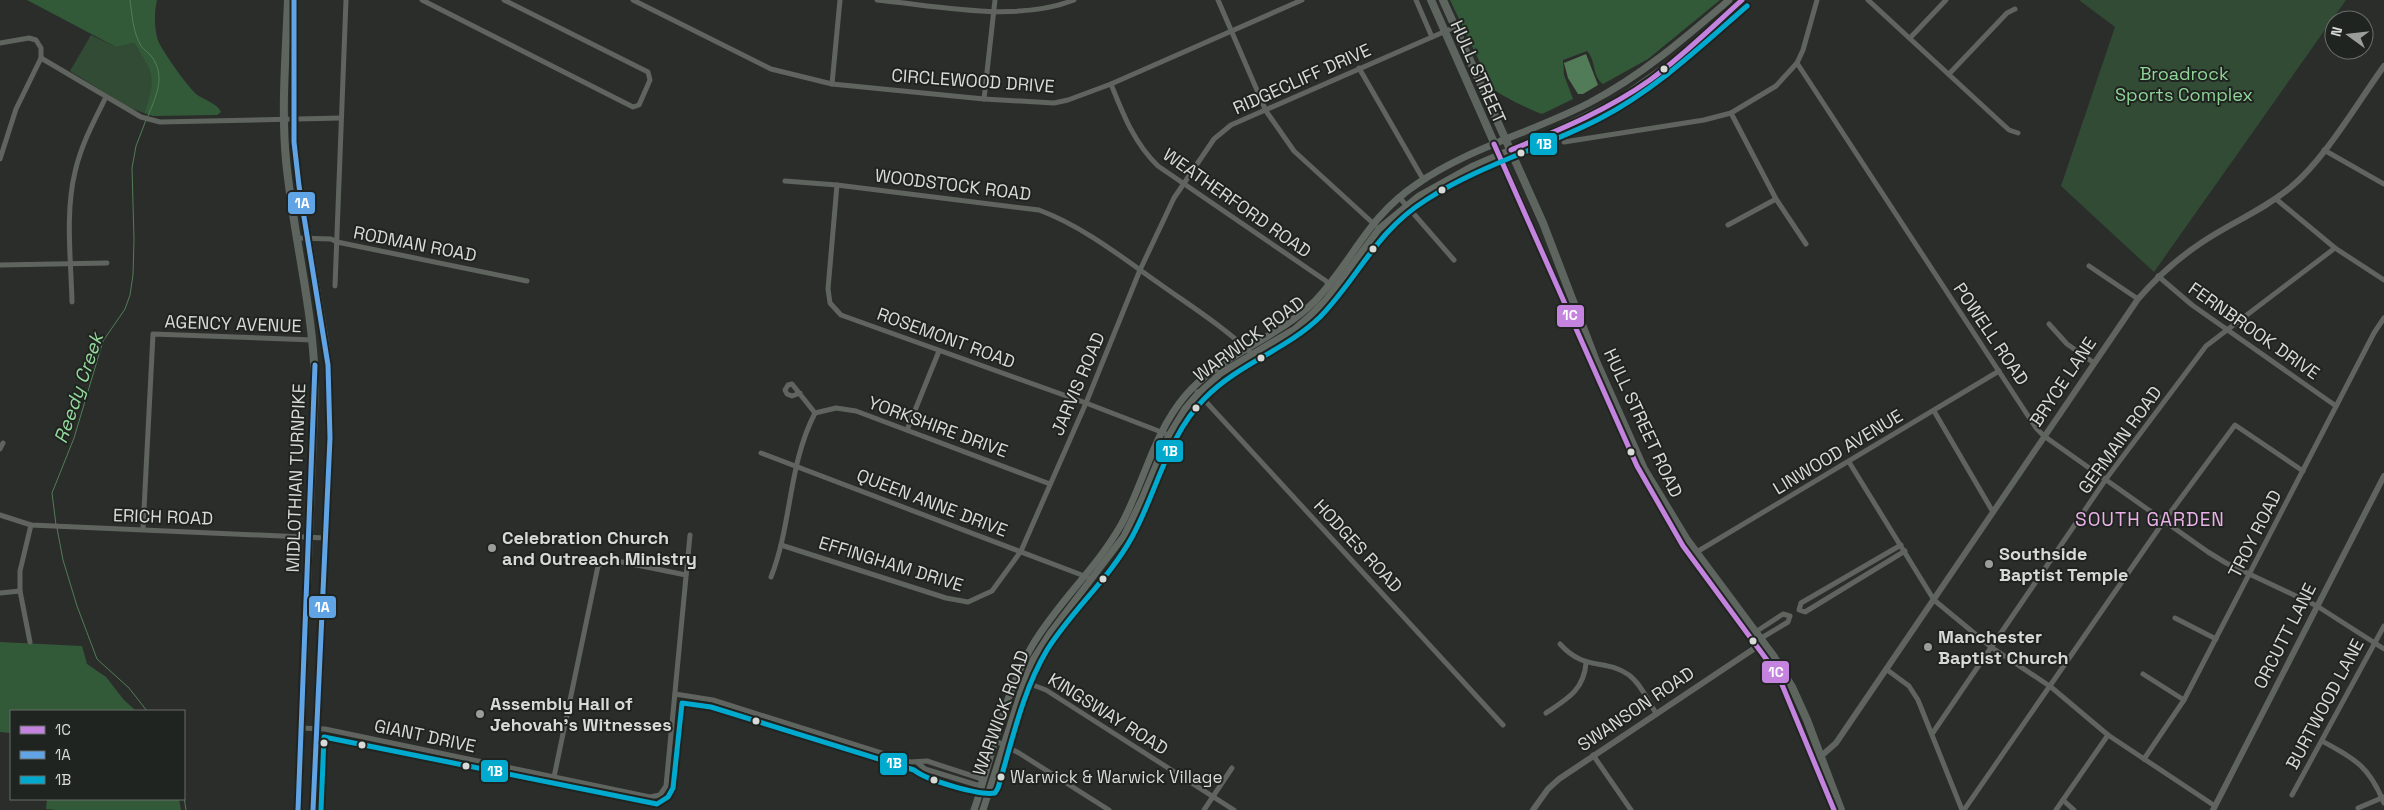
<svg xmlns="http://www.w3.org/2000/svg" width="2384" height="810" font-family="'Space Grotesk',sans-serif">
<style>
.green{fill:#324b35}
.forest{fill:#335a38}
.water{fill:#527c57}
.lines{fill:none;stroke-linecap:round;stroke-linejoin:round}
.stream{stroke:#527c57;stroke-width:1}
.minor{stroke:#5f645f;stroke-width:5}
.tertiary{stroke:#5f645f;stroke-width:6}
.secondary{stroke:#616761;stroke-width:7}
.primary{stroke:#5e655f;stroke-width:8}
.bus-1-casing{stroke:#202420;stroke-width:9}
.bus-2-casing{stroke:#202420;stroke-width:9}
.bus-3-casing{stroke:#202420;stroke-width:9}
.bus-1{stroke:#c483df;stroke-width:5}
.bus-2{stroke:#60a4e6;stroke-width:5}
.bus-3{stroke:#00a9ce;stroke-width:5}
.bus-dot{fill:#d7dad7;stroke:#202420;stroke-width:2}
.poi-dot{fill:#9b9d9b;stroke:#202420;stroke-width:2}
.labels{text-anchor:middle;stroke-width:4;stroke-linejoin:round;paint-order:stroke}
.bus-label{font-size:17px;fill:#d7dad7;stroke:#202420;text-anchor:start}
.street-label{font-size:18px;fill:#d7dad7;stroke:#202420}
.park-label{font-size:18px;fill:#90d598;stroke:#202420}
.poi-label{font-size:18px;font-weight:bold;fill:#d7dad7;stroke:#202420;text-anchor:start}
.water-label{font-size:19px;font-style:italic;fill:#95da9d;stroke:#202420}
.neighbourhood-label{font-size:19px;letter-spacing:1px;fill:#eab0e8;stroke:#202420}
.line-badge{stroke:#202420;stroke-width:2}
.badge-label{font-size:14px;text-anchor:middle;font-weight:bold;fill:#fff}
</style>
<rect width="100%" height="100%" fill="#2b2d2b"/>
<g class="green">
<polygon points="2079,0 2346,0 2154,272 2061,186 2115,27"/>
<path d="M91,35L116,47L134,43C155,75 158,75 144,113L130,108L70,71Z"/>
</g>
<g class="forest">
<path d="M27,0H157C154,11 154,32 159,43C166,56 185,83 196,94C204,100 217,103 221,112L217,115L153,116L144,113C157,77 154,74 134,43L116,47Z"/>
<path d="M1450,0H1720L1648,59L1603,84C1592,76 1596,60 1587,51L1563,60L1564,75L1573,99L1542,114C1532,111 1498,94 1492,88Z"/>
<polygon points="0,642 82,646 87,664 106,677 124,700 136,711 11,711 11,733 0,732"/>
<polygon points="47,799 179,799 181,810 57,810 46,809"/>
</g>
<polygon class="water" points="1586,54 1598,85 1583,94 1578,94 1568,78 1564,63"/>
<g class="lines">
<g class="stream">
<path d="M130,0C132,15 133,32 141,46C144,50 149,53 152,57C166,77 156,96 148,116"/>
<polyline points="56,525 52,493 74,438 103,341 125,309 130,295 133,275 134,239 132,168 136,146 146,120"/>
<polyline points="57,528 63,560 77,606 97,659 129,688 147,711"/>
<polyline points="184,797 186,810"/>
</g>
<g class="minor">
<polyline points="422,0 633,107 639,105 650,80 648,72 504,0"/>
<polyline points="633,0 771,69 832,84 984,99 1054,103 1068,100 1111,84 1302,0"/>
<path d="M877,0C938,6 1016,23 1074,0"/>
<polyline points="1218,0 1266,111 1294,151 1375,225"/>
<polyline points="1416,0 1432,37"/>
<polyline points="1868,0 2009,130 2018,133"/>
<polyline points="1910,38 1946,0"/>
<polyline points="0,43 29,38 36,40 41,48 41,58 16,109 0,159"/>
<polyline points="41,58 141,117 160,122 341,118"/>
<polyline points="1797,63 2036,428 2044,436 2208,552 2226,563 2317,606 2384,649"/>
<polyline points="1359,68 1423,179"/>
<polyline points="1949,74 2007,13 2015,9"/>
<polyline points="832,84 840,0"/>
<path d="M1111,84C1123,114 1134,143 1158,166L1326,281L1328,285"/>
<polyline points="984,99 995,0"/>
<polyline points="1731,113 1776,199 1806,244"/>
<polyline points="1564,142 1704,120 1731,113 1776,86 1797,63 1803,50 1817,0"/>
<polyline points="2324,150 2384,184"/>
<path d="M785,181L837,185L1039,210C1082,226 1119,255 1157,282C1189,305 1223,326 1252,354"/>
<polyline points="837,185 828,289 830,303 841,315 1086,403 1169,435"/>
<polyline points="1399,197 1454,260"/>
<polyline points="2276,199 2335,248 2384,280"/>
<polyline points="1728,225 1776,199"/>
<polyline points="298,238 331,239 337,242 527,281"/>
<polyline points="0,265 107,263"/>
<polyline points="2089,266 2138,299"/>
<polyline points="2158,276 2192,305 2336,406"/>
<polyline points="335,286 346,0"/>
<path d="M72,302C71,260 65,213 75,172C81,145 94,121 106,97"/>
<polyline points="2049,324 2067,344 2094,363"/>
<polyline points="1197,392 1503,725"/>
<polyline points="800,393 792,396 787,394 785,390 788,385 792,384 815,413"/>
<polyline points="1934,411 1993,512"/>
<polyline points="815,413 836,408 856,411 1050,484"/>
<polyline points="907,430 939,351"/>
<polyline points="0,449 3,443"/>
<polyline points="761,453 1087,577"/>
<polyline points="1849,462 1934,600 1991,647 2051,687 2108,735 2215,806"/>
<polyline points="0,515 31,525 326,538"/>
<polyline points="143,529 153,334 313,340"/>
<polyline points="781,545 946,598 968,602 992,591 1021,551 1086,403 1140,270 1174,198 1214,139 1231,125 1455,27"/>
<polyline points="1901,545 1801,603 1799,610 1805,612 1905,551"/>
<polyline points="1695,553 1999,371"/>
<path d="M771,577C792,524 788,465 815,413"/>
<polyline points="0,593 20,591"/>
<polyline points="2175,618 2216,639"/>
<polyline points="1754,633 1783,614 1790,616 1788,622 1758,640"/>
<polyline points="30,642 20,591 20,571 31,525"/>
<path d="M1560,644C1585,672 1605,658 1629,675C1641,684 1648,701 1656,713"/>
<polyline points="1886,669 1909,686 1918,700 1962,810"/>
<polyline points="2143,674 2184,700"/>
<polyline points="1017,679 1046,690 1234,810"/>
<polyline points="675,694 713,700 910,762 927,761 979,778 983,783"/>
<path d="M1546,713C1567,699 1584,690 1586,663"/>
<polyline points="301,728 325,729 650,797 660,795 666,786 690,535"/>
<polyline points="1932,734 2106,479 2206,346 2335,248"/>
<polyline points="996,741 1019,753 1109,810"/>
<path d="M2322,741C2355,759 2369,766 2384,803"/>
<polyline points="1593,755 1631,810"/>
<polyline points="2144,759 2184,700 2374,333 2384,318"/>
<polyline points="918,763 925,769 977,785 983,783"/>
<polyline points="554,777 598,566 607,560 612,560 686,575"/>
<polyline points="2292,795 2384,626"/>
<polyline points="2063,800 2074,810"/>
<polyline points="2358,808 2384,797"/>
<polyline points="1204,810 1232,768"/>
<polyline points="1964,810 2164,521 2235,425 2303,471"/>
<polyline points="2056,810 2108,735"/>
</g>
<g class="tertiary">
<path d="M1819,758L1836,743L2138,299C2157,277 2177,259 2201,243C2230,223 2264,210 2291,187C2325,159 2358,102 2384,66"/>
<polyline points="1533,810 1548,789 1559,779 1761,644"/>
<polyline points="2213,810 2384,476"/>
</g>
<g class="secondary">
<path d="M974,810C992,758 1004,693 1032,646C1057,603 1096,569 1121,525C1144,483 1153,434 1185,396C1221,354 1276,340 1315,301C1353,261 1367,217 1417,184C1469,148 1533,132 1589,103C1641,76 1685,38 1729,0"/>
<polyline points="983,810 1021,692 1033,660 1051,632 1124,536 1142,499 1168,437 1185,409 1196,396 1221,373 1295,329 1310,316 1326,300 1379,229 1419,196 1471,167 1555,131 1618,100 1672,62 1742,0"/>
</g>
<g class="primary">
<path d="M288,0C286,53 281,107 286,160C293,236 314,310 315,387L298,810"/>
<polyline points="294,0 294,142 299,186 324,336 328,365 330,438 313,810"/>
<polyline points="1431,0 1637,466 1683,546 1778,675 1834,810"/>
<polyline points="1443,0 1543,223 1596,361 1644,469 1687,540 1774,657 1792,687 1807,720 1841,810"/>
</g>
<g class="bus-1-casing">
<g id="bus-1">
<polyline points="1494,144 1637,466 1683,546 1778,675 1834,810"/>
<path d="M1511,150C1559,130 1608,110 1650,80C1683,56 1712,27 1742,0"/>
</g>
</g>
<g class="bus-2-casing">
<g id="bus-2">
<polyline points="294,0 294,142 299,186 328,365 330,438 313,810"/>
<polyline points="298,810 315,365"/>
</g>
</g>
<g class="bus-3-casing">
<path id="bus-3" d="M321,810L324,737L657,804L668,797L673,788L682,703L711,707L914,770C926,780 980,796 995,793L998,788C1012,742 1022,692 1047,650C1072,610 1109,579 1132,537C1157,492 1167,436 1205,398C1238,364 1286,350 1320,317C1359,277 1375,232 1426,200C1480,165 1543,148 1599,119C1655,90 1700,47 1747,6"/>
</g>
<use href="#bus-1" class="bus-1"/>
<use href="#bus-2" class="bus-2"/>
<use href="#bus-3" class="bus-3"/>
</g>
<g class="bus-dot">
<circle cx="1664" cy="69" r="4.5"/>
<circle cx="1521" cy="153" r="4.5"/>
<circle cx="1442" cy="190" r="4.5"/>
<circle cx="1373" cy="249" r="4.5"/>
<circle cx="1261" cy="358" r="4.5"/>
<circle cx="1196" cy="408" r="4.5"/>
<circle cx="1631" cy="452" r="4.5"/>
<circle cx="1103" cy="579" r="4.5"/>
<circle cx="1753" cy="641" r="4.5"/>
<circle cx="756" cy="721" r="4.5"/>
<circle cx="324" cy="743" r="4.5"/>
<circle cx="362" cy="745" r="4.5"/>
<circle cx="466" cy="766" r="4.5"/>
<circle cx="1001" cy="777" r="4.5"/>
<circle cx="934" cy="780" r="4.5"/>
</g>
<g class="poi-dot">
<circle cx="492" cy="548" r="5"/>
<circle cx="1989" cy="564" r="5"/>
<circle cx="1928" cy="647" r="5"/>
<circle cx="480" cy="714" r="5"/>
</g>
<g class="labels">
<g class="bus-label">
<text x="1010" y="783">Warwick &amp; Warwick Village</text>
</g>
<g class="street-label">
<text transform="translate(1478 72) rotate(66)" y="6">HULL STREET</text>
<text transform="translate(1302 79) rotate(-24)" y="6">RIDGECLIFF DRIVE</text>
<text transform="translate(973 81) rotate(4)" y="6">CIRCLEWOOD DRIVE</text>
<text transform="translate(953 185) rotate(7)" y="6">WOODSTOCK ROAD</text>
<text transform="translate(1237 203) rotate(35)" y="6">WEATHERFORD ROAD</text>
<text transform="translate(415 244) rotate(11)" y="6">RODMAN ROAD</text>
<text transform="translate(233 324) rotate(2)" y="6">AGENCY AVENUE</text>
<text transform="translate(2254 331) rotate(35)" y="6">FERNBROOK DRIVE</text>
<text transform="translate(1991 334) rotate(56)" y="6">POWELL ROAD</text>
<text transform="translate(946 338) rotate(20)" y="6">ROSEMONT ROAD</text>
<text transform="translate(1249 339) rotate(-36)" y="6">WARWICK ROAD</text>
<text transform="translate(2063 382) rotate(-56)" y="6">BRYCE LANE</text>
<text transform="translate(1078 384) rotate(-67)" y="6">JARVIS ROAD</text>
<text transform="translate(1643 423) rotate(65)" y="6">HULL STREET ROAD</text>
<text transform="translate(938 427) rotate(20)" y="6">YORKSHIRE DRIVE</text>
<text transform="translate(2120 440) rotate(-54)" y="6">GERMAIN ROAD</text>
<text transform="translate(1838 452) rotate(-31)" y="6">LINWOOD AVENUE</text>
<text transform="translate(296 478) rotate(-88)" y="6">MIDLOTHIAN TURNPIKE</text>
<text transform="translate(932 503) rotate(21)" y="6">QUEEN ANNE DRIVE</text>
<text transform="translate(163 517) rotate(2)" y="6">ERICH ROAD</text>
<text transform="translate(2255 534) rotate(-63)" y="6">TROY ROAD</text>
<text transform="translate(1358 546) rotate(47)" y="6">HODGES ROAD</text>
<text transform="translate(891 564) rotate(17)" y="6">EFFINGHAM DRIVE</text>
<text transform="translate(2285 636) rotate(-63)" y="6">ORCUTT LANE</text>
<text transform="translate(2325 704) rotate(-62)" y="6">BURTWOOD LANE</text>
<text transform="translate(1636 709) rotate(-34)" y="6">SWANSON ROAD</text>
<text transform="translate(1001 713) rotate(-70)" y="6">WARWICK ROAD</text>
<text transform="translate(1108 714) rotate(32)" y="6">KINGSWAY ROAD</text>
<text transform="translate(425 736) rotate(12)" y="6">GIANT DRIVE</text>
</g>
<g class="park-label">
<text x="2184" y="80">Broadrock<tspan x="2184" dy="21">Sports Complex</tspan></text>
</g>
<g class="poi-label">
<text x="502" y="544">Celebration Church<tspan x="502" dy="21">and Outreach Ministry</tspan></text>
<text x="1999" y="560">Southside<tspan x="1999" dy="21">Baptist Temple</tspan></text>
<text x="1938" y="643">Manchester<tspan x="1938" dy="21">Baptist Church</tspan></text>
<text x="490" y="710">Assembly Hall of<tspan x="490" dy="21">Jehovah's Witnesses</tspan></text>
</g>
<g class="water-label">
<text transform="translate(78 388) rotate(-71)" y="7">Reedy Creek</text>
</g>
<g class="neighbourhood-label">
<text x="2150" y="526">SOUTH GARDEN</text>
</g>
</g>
<g class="line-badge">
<rect x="1529" y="132" width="29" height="24" rx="5" fill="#00a9ce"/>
<rect x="287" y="191" width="29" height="24" rx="5" fill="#60a4e6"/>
<rect x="1556" y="304" width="29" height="24" rx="5" fill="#c483df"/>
<rect x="1155" y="439" width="29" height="24" rx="5" fill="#00a9ce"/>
<rect x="308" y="595" width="29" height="24" rx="5" fill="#60a4e6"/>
<rect x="1761" y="660" width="29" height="24" rx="5" fill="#c483df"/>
<rect x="879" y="752" width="29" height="24" rx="5" fill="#00a9ce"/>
<rect x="480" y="759" width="29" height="24" rx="5" fill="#00a9ce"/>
</g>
<g class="badge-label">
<text x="1544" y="149">1B</text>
<text x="302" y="208">1A</text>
<text x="1570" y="320">1C</text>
<text x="1170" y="456">1B</text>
<text x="322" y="612">1A</text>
<text x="1776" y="677">1C</text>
<text x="894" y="768">1B</text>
<text x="495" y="776">1B</text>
</g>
<rect x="10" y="710" width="175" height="90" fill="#202420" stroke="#696d69"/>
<rect x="20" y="726" width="25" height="8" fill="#c483df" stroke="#696d69"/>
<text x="55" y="735" font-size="15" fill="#d7dad7">1C</text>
<rect x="20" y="751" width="25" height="8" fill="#60a4e6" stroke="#696d69"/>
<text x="55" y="760" font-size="15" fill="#d7dad7">1A</text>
<rect x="20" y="776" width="25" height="8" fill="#00a9ce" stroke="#696d69"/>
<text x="55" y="785" font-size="15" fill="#d7dad7">1B</text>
<g transform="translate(2349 35) rotate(285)"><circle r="24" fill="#202420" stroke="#696d69"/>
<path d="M0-4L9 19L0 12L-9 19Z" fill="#9b9d9b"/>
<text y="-8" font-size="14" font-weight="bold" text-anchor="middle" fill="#d7dad7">N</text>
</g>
</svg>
